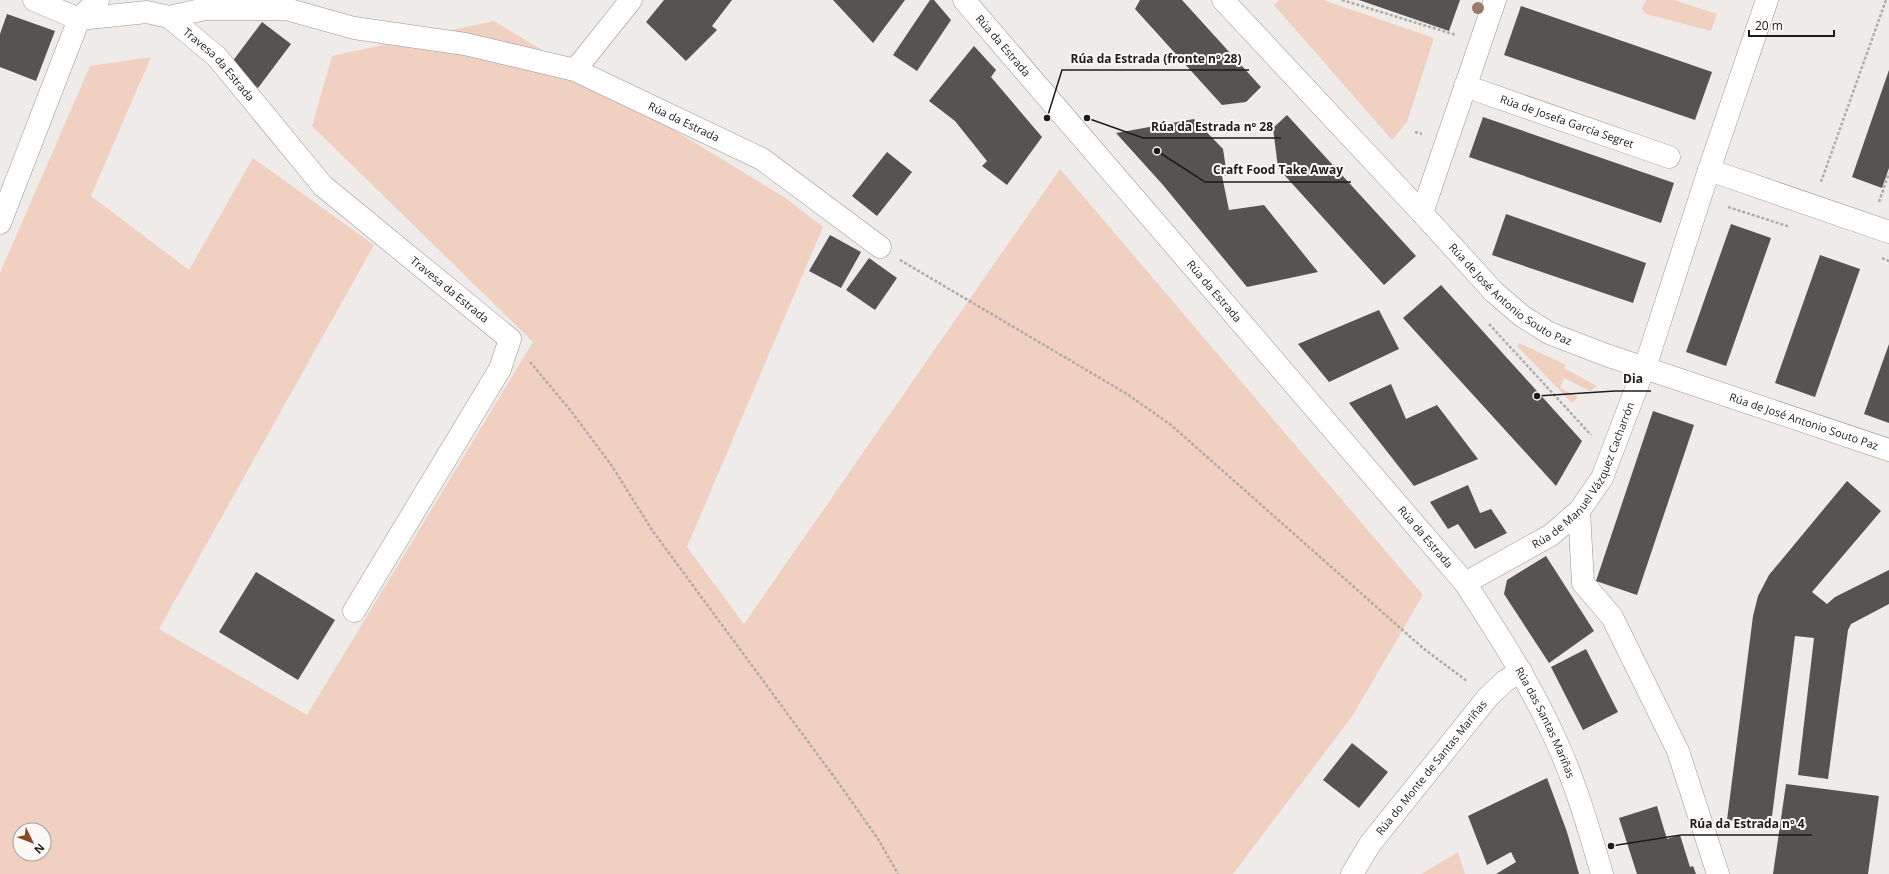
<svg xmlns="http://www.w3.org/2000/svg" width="1889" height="874" font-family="'Open Sans',sans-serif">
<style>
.green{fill:#f0d0c1;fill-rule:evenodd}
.building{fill:#575352}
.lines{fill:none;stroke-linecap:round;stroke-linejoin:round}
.minor-casing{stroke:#989493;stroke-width:23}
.path{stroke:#aeaba9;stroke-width:2.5;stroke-dasharray:3 2;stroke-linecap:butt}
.minor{stroke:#fff;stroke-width:22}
.tree{fill:#9a7a69}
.labels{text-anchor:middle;stroke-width:4;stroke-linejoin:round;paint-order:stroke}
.street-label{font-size:11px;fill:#1d1c1b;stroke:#fcf8f6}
.leader{fill:none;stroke:#1d1c1b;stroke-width:1.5}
.callout-dot{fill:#1d1c1b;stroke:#fcf8f6;stroke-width:1.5}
.callout-label{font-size:12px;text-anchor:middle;font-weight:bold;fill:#1d1c1b;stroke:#fcf8f6;stroke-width:4;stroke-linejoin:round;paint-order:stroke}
</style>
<rect width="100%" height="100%" fill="#efebe9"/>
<g class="green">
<polygon points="1279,0 1323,0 1434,38 1407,122 1392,140 1274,5"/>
<polygon points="1646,0 1674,0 1717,14 1711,31 1646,14 1642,9"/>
<path d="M494,21L784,197L823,227L687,547L744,624L1060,169L1423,595L1353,715L1233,874H0V273L90,66L151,57L91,196L189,270L253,158L374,245L159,629L307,715L533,342L312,126L332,56ZM20,830H44V854H20Z"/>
<polygon points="1519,343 1566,365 1564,368 1597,386 1590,391 1564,378 1560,388 1578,397 1572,403 1517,346"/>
<polygon points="1458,852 1465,874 1421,874"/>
</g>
<g class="building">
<polygon points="664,0 732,0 712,26 717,30 686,61 646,22"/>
<polygon points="833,0 905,0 873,43"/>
<polygon points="930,0 934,0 951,20 917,71 893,55"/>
<polygon points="1140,0 1182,0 1261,87 1246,102 1222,105 1135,9"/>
<polygon points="1359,0 1460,0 1449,31"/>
<polygon points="1521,6 1712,72 1695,120 1504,55"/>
<polygon points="7,14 55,31 36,81 0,67 0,34"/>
<polygon points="262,22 291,44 258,88 229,66"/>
<polygon points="974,46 996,70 991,77 1042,137 1007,185 982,166 987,161 955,121 929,101"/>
<polygon points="1889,70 1889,168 1882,188 1852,177"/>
<polygon points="1287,115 1416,256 1384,285 1278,168 1273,128"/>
<polygon points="1483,117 1674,183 1661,223 1469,157"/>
<polygon points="1194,119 1223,149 1227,175 1222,176 1229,210 1264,205 1318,272 1247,287 1163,185 1116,133"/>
<polygon points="887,152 912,172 877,216 852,196"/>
<polygon points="1506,214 1646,263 1633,303 1492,255"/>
<polygon points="1731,224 1771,238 1726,366 1686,352"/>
<polygon points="830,235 861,252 841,288 809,271"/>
<polygon points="1820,255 1860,269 1815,397 1775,383"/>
<polygon points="869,258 897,278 875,310 846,290"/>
<polygon points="1441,285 1582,441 1556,486 1403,318"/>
<polygon points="1379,310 1399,349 1329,382 1298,344"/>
<polygon points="1889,344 1889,423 1864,414"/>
<polygon points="1391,384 1406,419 1437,405 1478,459 1414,486 1349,403"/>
<polygon points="1653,411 1694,425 1637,595 1596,581"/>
<polygon points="1847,481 1881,511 1812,592 1827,604 1835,597 1889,570 1889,604 1851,624 1848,630 1828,779 1798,775 1814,638 1795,636 1771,824 1727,820 1753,616 1758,596 1769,575"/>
<polygon points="1468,485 1480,513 1491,509 1507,533 1475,549 1458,524 1448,529 1430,502"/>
<polygon points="1546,556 1594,631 1549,663 1504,594 1507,580"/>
<polygon points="256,572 335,620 298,680 219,632"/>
<polygon points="1586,649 1618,712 1583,730 1551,667"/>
<polygon points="1352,743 1388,772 1359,808 1323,780"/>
<polygon points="1547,778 1567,832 1579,874 1496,874 1516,862 1511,852 1487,865 1468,816"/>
<polygon points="1786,784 1879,796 1868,874 1773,874"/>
<polygon points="1657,806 1667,839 1680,835 1690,867 1693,866 1696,874 1637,874 1619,818"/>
</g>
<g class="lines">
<g class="minor-casing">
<g id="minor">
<path id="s1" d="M34,0L79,19L147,12L169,17L205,9H286L354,28L465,44L575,70L762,159L880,247"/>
<path id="s2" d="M964,0L1465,583C1499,635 1533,688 1558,745C1577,787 1589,830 1602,874"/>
<path id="s3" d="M1223,0L1422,213L1494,292L1522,316L1549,333L1606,355L1889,450"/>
<path id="s4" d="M169,17L217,57L323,186L510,339L500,369L354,611"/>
<polyline points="575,70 631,0"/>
<path id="s5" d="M1465,86L1669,157"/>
<polyline points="1709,170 1889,232"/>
<polyline points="1422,213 1495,0"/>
<polyline points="0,223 79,19 98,0"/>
<polyline points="1579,511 1583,583 1612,617 1678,751 1718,874"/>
<path id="s6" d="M1465,583L1551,535L1579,511L1602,478L1649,355L1709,170L1767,0"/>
<path id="s7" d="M1352,874L1370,844L1488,697L1505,681L1521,671"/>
</g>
</g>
<g class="path">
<polyline points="1342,0 1456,35"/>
<polyline points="1415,132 1422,134"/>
<polyline points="1821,182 1886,0"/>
<polyline points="1879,202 1889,173"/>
<polyline points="1728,207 1790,227"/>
<polyline points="1882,258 1889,261"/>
<polyline points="900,260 1127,394 1171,425 1424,649 1467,681"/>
<polyline points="1489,324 1591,435"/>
<polyline points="530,362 571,411 612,466 652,530 840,785 878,839 898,874"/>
</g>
<use href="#minor" class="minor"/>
</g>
<circle class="tree" cx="1478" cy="8" r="6"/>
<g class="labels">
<g class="street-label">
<text dy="4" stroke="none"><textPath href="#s2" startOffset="60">Rúa da Estrada</textPath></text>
<text dy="4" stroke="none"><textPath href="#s4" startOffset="69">Travesa da Estrada</textPath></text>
<text dy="4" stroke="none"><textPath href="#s1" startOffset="674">Rúa da Estrada</textPath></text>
<text dy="4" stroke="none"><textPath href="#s5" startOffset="108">Rúa de Josefa García Segret</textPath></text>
<text dy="4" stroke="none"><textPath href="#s4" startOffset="393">Travesa da Estrada</textPath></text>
<text dy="4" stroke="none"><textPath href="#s2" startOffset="384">Rúa da Estrada</textPath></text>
<text dy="4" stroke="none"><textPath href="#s3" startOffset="413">Rúa de José Antonio Souto Paz</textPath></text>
<text dy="4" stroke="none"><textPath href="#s3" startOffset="737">Rúa de José Antonio Souto Paz</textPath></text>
<text dy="4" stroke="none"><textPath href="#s6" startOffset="167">Rúa de Manuel Vázquez Cacharrón</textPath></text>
<text dy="4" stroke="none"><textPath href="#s2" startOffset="708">Rúa da Estrada</textPath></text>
<text dy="4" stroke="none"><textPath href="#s2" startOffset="930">Rúa das Santas Mariñas</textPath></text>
<text dy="4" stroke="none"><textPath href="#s7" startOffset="133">Rúa do Monte de Santas Mariñas</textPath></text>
</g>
</g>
<path class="leader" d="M1047 118L1062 70H1249M1087 118L1143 138H1281M1157 151L1205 182H1351M1537 396L1615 391H1651M1611 846L1681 835H1812"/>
<g class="callout-dot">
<circle cx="1047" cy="118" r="4"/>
<circle cx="1087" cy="118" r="4"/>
<circle cx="1157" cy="151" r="4"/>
<circle cx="1537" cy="396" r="4"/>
<circle cx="1611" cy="846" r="4"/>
</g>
<g class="callout-label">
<text x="1156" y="63">Rúa da Estrada (fronte nº 28)</text>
<text x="1212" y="131">Rúa da Estrada nº 28</text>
<text x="1278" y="174">Craft Food Take Away</text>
<text x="1633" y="383">Dia</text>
<text x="1747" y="828">Rúa da Estrada nº 4</text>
</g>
<g transform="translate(32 842) rotate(133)"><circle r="19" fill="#fcf8f6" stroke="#a3a09e"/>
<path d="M0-3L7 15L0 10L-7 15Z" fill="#8e4724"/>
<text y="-6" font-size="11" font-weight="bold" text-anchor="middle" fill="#1d1c1b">N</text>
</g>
<path d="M1749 30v6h85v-6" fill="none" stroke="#1d1c1b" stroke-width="2"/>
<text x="1755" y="30" font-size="12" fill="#1d1c1b" stroke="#fcf8f6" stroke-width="3" paint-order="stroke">20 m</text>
</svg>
